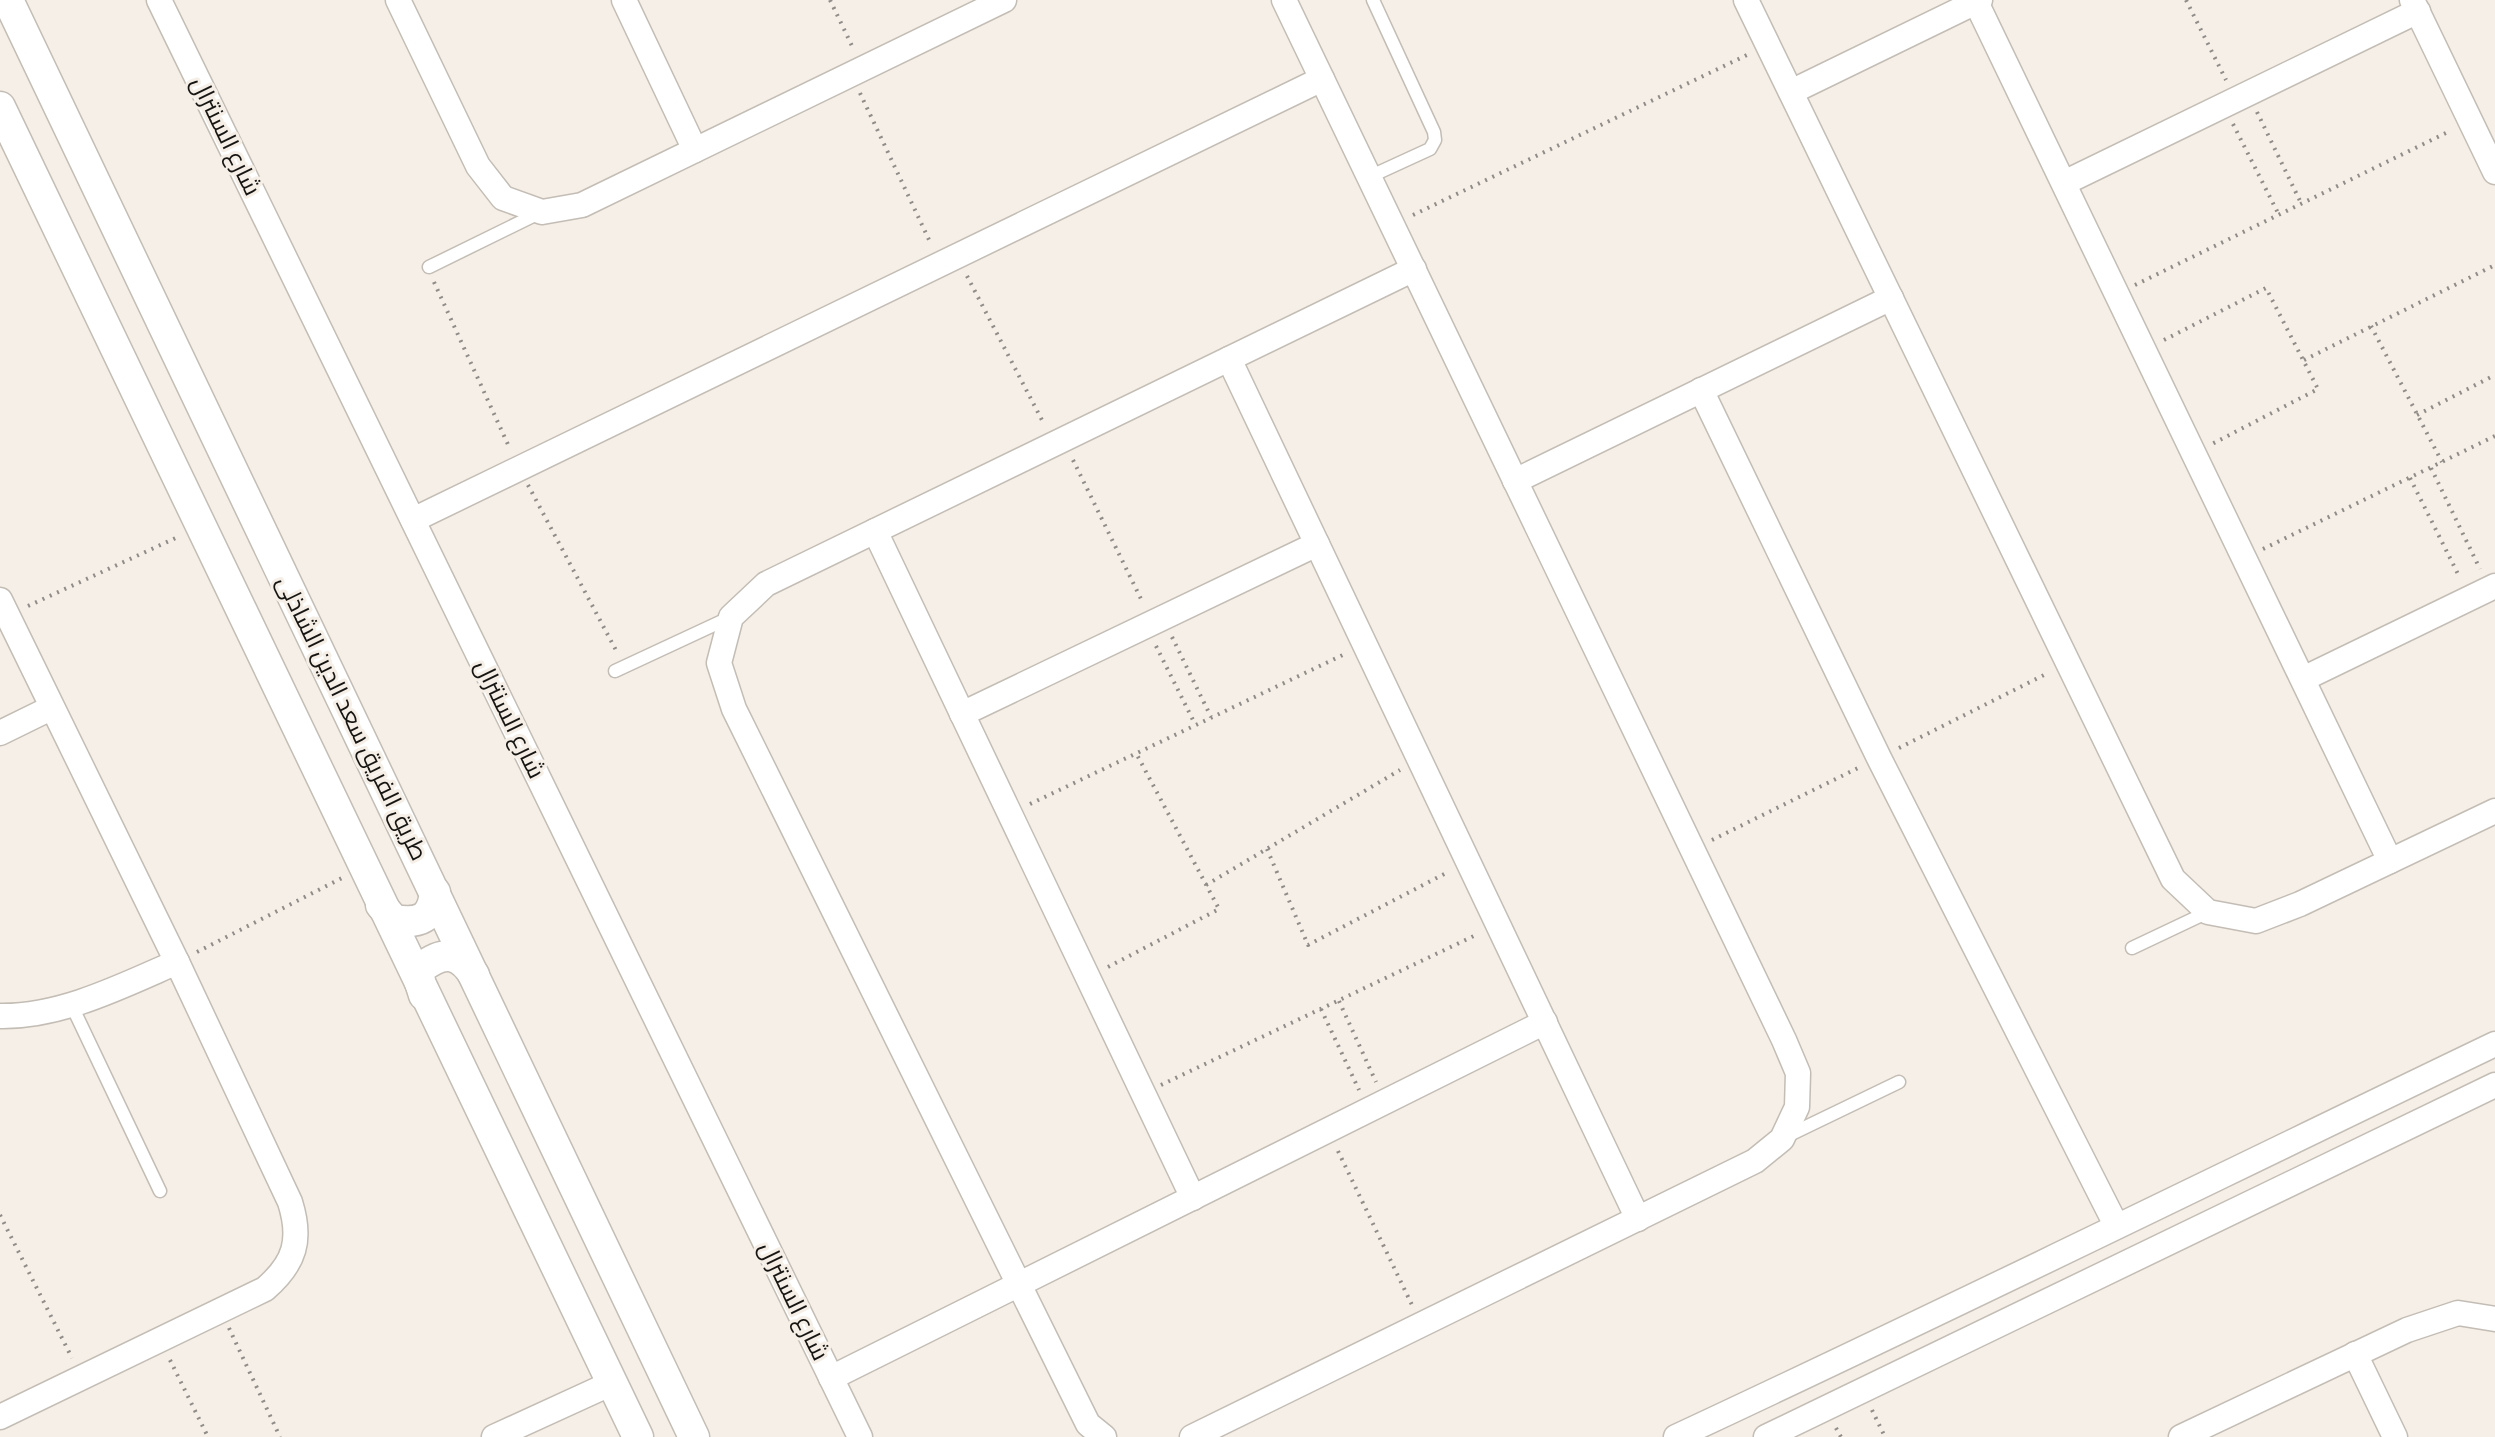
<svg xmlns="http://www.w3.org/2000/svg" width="2495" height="1437" font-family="'Source Sans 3',Cairo,sans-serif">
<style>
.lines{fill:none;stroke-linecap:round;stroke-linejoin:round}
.service-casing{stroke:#c3bdb5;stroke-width:15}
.minor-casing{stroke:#c3bdb5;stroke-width:27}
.tertiary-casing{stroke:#c3bdb5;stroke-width:33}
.path{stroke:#918c87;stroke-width:4;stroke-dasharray:2 6;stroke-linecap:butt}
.service{stroke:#fff;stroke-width:12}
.minor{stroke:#fff;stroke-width:24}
.tertiary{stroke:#fff;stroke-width:30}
.labels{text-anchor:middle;stroke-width:6;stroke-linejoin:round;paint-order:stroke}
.street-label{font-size:24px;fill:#171512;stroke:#f5efe7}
</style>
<rect width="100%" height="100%" fill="#f5efe7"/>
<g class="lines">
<g class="service-casing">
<g id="service">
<polyline points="1369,177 1430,149 1435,140 1434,132 1373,0"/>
<polyline points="429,267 539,213"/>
<polyline points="615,671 731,617"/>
<polyline points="2132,948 2208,912"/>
<polyline points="71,1004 160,1191"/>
<polyline points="1785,1137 1899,1082"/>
</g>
</g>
<g class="minor-casing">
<g id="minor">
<polyline points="159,0 860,1437"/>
<polyline points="398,0 478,166 503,198 542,212 582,205 1004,0"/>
<polyline points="624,0 695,150"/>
<polyline points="1746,0 2173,879 2208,912 2256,921 2300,904 2495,811"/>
<polyline points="2412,0 2495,172"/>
<polyline points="1976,2 2390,861"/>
<polyline points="1791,92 1980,0"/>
<polyline points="2064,183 2418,11"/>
<polyline points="1229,359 1638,1219"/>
<polyline points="1701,390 1879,758 2116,1225"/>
<polyline points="1515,481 1891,298"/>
<polyline points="413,520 1322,79"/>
<polyline points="875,531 1193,1198"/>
<path d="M0,600L177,962L290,1202C302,1240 295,1263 265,1289L0,1417"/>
<polyline points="2303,679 2495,586"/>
<polyline points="962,714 1317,544"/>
<polyline points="0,733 51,708"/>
<path d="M0,1016C61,1017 122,986 177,962"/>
<polyline points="2355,1354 2395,1437"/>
<polyline points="831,1378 1545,1022"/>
<polyline points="494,1437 612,1383"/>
<polyline points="1104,1437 1088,1424 734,709 719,663 731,617 766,584 1414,269"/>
<polyline points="1192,1437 1755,1161 1782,1139 1797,1107 1798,1073 1784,1040 1284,0"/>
<path d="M1676,1437C1951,1309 2222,1175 2495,1044"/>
<polyline points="1766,1437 2495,1085"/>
<polyline points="2181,1437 2407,1330 2458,1313 2495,1319"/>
</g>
</g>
<g class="tertiary-casing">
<g id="tertiary">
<polyline points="8,0 694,1437"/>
<polyline points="0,107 638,1437"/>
<path d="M381,905L394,920C420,924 432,919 435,892"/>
<path d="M424,995L419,979L421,968C443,951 458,951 474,975"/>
</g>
</g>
<g class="path">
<polyline points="830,0 853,48"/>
<polyline points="2186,0 2226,80"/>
<polyline points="860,93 931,244"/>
<polyline points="2257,112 2301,203"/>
<polyline points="2233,124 2279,215"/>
<polyline points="1413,215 1747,55"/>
<polyline points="967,276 1044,424"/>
<polyline points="434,282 510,449"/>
<polyline points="2135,285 2450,131"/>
<polyline points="2371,326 2442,462"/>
<polyline points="2164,340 2266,288 2318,389 2212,444"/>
<polyline points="2304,360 2495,265"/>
<polyline points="2417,415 2495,375"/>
<polyline points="1073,460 1143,603"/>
<polyline points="2431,468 2480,569"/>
<polyline points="2410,478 2460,578"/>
<polyline points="528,485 618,654"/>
<polyline points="2263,549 2495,436"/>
<polyline points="28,606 180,536"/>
<polyline points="1172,637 1211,717"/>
<polyline points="1156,646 1195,724"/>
<polyline points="1899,748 2048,673"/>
<polyline points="1030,804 1347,653"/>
<polyline points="1712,840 1858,768"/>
<polyline points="1267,849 1308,945 1448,872"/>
<polyline points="1206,885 1400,770"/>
<polyline points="197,952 342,878"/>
<polyline points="1108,967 1219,909 1136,753"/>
<polyline points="1339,1001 1376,1082"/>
<polyline points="1321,1009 1359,1090"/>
<polyline points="1161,1085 1478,934"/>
<polyline points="1338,1151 1412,1305"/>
<polyline points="0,1215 72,1358"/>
<polyline points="229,1328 280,1437"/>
<polyline points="170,1360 208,1437"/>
<polyline points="1872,1410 1885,1437"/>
<polyline points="1836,1428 1841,1437"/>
</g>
<use href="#service" class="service"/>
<use href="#minor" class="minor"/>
<use href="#tertiary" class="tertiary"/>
</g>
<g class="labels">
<g class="street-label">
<text transform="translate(226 136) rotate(64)" y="8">شارع السنترال</text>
<text transform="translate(352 718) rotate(64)" y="8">طريق الفريق سعد الدين الشاذلى</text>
<text transform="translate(510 719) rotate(64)" y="8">شارع السنترال</text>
<text transform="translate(794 1301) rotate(64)" y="8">شارع السنترال</text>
</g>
</g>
</svg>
